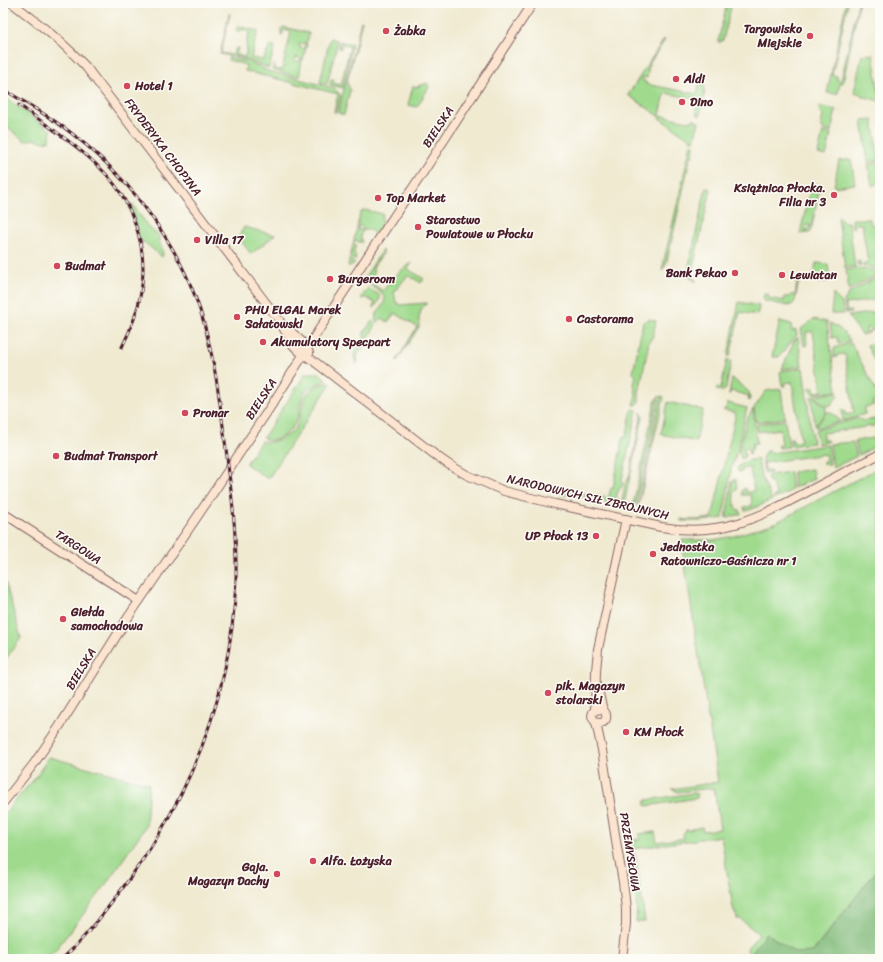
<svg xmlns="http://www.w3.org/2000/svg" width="883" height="962" font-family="Sriracha,sans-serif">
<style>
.green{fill:#9fda8d;stroke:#747c5c}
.forest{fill:#7fba78;stroke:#646c52}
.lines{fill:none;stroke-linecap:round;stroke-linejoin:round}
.secondary-casing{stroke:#846665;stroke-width:10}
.secondary{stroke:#fce5d0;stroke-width:8}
.rail-casing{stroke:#4a1f2b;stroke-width:3}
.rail{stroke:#fdfcf7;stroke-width:1.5;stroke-dasharray:4.5;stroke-linecap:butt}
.poi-dot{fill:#d1495b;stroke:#fdfcf7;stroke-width:1.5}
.labels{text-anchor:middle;stroke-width:3;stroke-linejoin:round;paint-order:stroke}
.poi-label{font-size:12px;font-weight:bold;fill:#4a1f2b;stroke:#fdfcf7;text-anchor:start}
.street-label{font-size:12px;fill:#4a1f2b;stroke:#fdfcf7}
</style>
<rect width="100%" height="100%" fill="#fdfcf7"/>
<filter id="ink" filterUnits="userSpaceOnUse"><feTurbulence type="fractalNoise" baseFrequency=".025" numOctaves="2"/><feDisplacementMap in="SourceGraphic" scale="8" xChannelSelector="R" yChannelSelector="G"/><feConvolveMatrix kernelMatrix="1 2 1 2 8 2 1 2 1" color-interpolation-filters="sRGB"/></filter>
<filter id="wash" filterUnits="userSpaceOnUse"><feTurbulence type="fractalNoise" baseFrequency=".012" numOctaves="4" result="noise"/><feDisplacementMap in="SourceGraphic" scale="16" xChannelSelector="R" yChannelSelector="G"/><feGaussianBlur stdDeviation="0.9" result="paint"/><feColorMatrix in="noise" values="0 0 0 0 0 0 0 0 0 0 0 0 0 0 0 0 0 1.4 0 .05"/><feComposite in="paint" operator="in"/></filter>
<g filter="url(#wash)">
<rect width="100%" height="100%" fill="#f0ead1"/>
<g class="green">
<polygon points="727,3 731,3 731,7 723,40 721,42 718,42"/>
<polygon points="846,3 848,3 832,75 837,76 837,80 841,81 858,3 859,3 843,83 840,83 838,93 836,94 827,93"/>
<polygon points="229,14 230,14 221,53 232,55 231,58 246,61 271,72 334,88 341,95 336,112 334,112 338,94 245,71 246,65 228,60 229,56 220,54"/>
<polygon points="361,21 362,21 347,82 350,90 344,115 338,113"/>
<polygon points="238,26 258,31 251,58 263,60 270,46 275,47 269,68 247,60 234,56 233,55 235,49 236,48 238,48 236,55 245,57 247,47 246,46 249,32 241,29 240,33 237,32 236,31"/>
<polygon points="283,27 309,33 307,42 305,42 304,44 300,43 300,48 304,49 306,43 307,44 303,60 296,57 295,61 298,62 299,60 302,61 299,77 272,70 274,65 275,65 274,69 282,70 291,32 284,30 282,35 281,35 281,29"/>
<polygon points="330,38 338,41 327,84 320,82"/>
<polygon points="664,39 665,40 649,64 647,78 643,77 643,81 646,82 646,84 697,94 701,76 705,77 704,97 700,116 697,114 697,110 696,109 697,99 665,93 660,115 692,122 693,119 696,119 696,121 699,122 694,140 692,140 659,118 659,116 628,95"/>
<polygon points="340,41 352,44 343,88 330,85 331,79 334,79 333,83 341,85 350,47 342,44 341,49 339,48 339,47"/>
<polygon points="873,54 880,99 879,101 862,96 861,94 854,92 862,55"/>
<polygon points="427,83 429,87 417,107 408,105 413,86 416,87"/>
<polygon points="3,96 51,130 50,140 45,142 33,139 25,141 10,129 3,130"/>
<polygon points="819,106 836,110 831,132 824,130 821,125 823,115 819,110"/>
<polygon points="873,119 879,161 868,162 862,120"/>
<polygon points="823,132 831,134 826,156 818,154"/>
<polygon points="691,144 694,145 692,157 690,159 667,261 665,266 662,270"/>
<polygon points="851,159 855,184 834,187 839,160 841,161"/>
<polygon points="880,163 880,182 872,186 868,164"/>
<polygon points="812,183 820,185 811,232 806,234 807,229 809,229 810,225 806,225 805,228 806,229 805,234 800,233"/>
<polygon points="706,188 711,189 691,276 696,280 696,282 693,280 687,274"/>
<polygon points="133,205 135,207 137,212 143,219 147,226 157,234 159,237 159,242 162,249 163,255 162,257 144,242 141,243 136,225 129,207"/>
<polygon points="365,210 383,214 382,216 382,224 375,236 371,230 363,230 362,226 360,226 358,227 359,230 362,230 363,231 360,236 362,242 358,242 357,240 354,241 354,244 356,245 354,251 356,260 353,259 352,262 355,263 351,266 348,266 360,214 362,211"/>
<polygon points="839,217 841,218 843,222 849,222 855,266 845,268 838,218"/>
<polygon points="852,219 870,219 871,225 877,224 880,244 880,269 858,265 857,262 860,261 860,265 868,263 862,224 854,224 855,228 852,227"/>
<polygon points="244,227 275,235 251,254 238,237"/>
<path d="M381,250L384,252L373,267L374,278L371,283L383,291C389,282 402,268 412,263L408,269L424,279L421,283L408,275L394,292L396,302L400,305L427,303L422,308L419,317V327L397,361H396L417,327L395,313L388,322L382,318L378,322H376C372,312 390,304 383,295C379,289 369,285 364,282L363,280L381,252Z"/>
<polygon points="816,263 828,264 830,281 819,282 812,281"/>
<polygon points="857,268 880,271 880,273 849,290 846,270"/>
<polygon points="880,275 880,299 846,304 846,311 851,311 851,313 846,313 844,301 849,293"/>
<polygon points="796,279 798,279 799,280 795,301 792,305 789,305 789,306 764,301 763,299 764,294 768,294 769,298 784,301 784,297 790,297 792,294 795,296 797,283 794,280"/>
<polygon points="368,288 378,294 380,297 379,301 374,308 373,307 375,303 365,297 363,300 361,298"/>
<polygon points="833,294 842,303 844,314 831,314"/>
<polygon points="739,302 759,306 759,307 757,315 740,312 730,356 728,356"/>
<polygon points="878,312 880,318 880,327 870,331 869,328 866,328 866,332 870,332 862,335 848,316"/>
<polygon points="649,319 656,321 653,336 649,342 639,393 639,401 637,405 633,405 636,395 634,384 636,376 633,373 643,322"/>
<polygon points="814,319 827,322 827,323 837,391 813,394 810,392 809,388 814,388 815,392 822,391 813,332 806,332 807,345 804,346 801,329"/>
<polygon points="372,321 376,325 357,356 358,362 356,364 354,354 355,351 365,336 363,334"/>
<polygon points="780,321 791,324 792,331 796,330 797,335 779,357 772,357"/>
<path d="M830,323C839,327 845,333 850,341L838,344L837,337L832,338Z"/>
<polygon points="798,337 802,366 782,369 794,341"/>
<polygon points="880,341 880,363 876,364 867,345"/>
<polygon points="850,343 851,343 880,398 880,400 879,399 873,402 874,405 865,407 865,414 843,421 842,410 845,410 846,415 854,413 845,354 837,355 837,357 834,358 834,348"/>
<polygon points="727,359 731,361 726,389 723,391 716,390 717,387 721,388"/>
<polygon points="803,368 813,443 791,446 790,438 792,438 793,442 801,441 792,382 784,383 785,386 782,386 780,372 781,371"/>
<path d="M306,373H319L326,379V380C319,384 311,385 305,392C301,399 300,405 299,413C297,424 290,432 281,437C276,441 269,441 263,438Z"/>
<polygon points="732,378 749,392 750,398 749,401 748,400 749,396 731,391 729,395"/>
<path d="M329,382L331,383L268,479L246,464L261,441C269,443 277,442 284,437C288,435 294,431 296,427C300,421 300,413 302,407C304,391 315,385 329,382Z"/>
<polygon points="781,389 785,418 766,421 766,419 765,421 756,422 754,408 766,391"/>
<polygon points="837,392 838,396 830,406 828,405 826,406 814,396"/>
<polygon points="659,396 636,504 634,506 633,505 655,402 657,398"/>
<polygon points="661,396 664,397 638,507 638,506"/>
<polygon points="812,396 826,407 826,412 815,426 811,397"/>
<polygon points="668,402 703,410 696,442 661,434"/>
<path d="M728,403L747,408L737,452L732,465L723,518L702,521H681V519C691,521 702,519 712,518L736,413L723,410L726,408Z"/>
<polygon points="632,409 637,410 622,480 623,484 621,488 619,488 616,498 619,499 617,503 613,505 595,499 576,495 561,495 563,489 607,498 609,496 611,488 613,488 623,437 626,438"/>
<polygon points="753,409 757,443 752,444 753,449 750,450 751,454 749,454 748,448 744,448 745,457 741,459 739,451 747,419"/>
<polygon points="641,412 643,417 624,504 622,502 625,484 629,477 641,418"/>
<polygon points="827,412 831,412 841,421 817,428 815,427"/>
<polygon points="858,418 864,421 880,418 880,425 823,433 823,440 827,440 828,442 818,444 815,430 816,430"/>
<polygon points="785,420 789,447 779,448 778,445 782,445 780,429 758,432 757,424"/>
<polygon points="880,437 880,444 859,455 855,441"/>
<polygon points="853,442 857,456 833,468 830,444"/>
<polygon points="828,445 830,464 823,465 823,462 826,461 825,454 764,463 765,470 771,470 772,472 765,473 764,472 762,458 766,451 770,451 771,453"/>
<path d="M757,459L758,460L761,476L772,500L752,509L745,511L744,507L752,506L751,495H742V490L745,488L746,492L754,491L750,468L742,469V472H738V467C743,461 750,460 757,459Z"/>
<polygon points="880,467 880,866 807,959 796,953 766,933 749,957 747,948 759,934 740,919 737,919 736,914 735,914 734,910 733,908 721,836 626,850 624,833 631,831 632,840 640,839 639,834 655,832 657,842 684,838 683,834 686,830 691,830 691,829 702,827 703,831 720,829 714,788 703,789 678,792 672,789 718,782 681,540 713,540 734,536 775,523"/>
<polygon points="812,469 814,479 794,488 793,472"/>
<polygon points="790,472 792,490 774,499 774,496 777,495 771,481 769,482 767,477 769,475"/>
<polygon points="736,479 737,490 733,491 736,510 740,510 741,514 726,518 732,481"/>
<polygon points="3,574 21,638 3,663"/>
<polygon points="49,757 149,784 146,826 102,890 54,952 44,959 3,959 3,815 35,778"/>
<polygon points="694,793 697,794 697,798 646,806 645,802 647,800"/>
<path d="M635,854L645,921V922H636C638,905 635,887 632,870C631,865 628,861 627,855Z"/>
</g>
<polygon class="forest" points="880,866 880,959 747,959 766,933 796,953 813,952"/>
</g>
<g filter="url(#ink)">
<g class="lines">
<g class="secondary-casing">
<g id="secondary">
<path d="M12,3C38,23 64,43 86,67L279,320L293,345L299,351L315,362L434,454L448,464L467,475L504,491L555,504L661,527C721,537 756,519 807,492C831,479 856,466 880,454"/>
<polyline points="285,326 303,343 309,353"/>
<polyline points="3,513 139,601"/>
<path d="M599,693C600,698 601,704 603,709C604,712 606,712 606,715C608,724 595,727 592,716L593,712L597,709L603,710"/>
<polyline points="595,710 596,671 598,649 626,519"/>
<polyline points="596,723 602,750 617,847 623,882 626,908 626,924 622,959"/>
<polyline points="3,803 33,765 59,727 129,616 197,517 273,403 322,325 424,171 533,3"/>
</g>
</g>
<use href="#secondary" class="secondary"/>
<g class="rail-casing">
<g id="rail">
<path d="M3,89C27,104 53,118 75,136C106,160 132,188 154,220C181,258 201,303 210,348C217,376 220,405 224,433C230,481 237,530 236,579C232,689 194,789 130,878C109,907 88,935 62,959"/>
<path d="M19,105C45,124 76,144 99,167C132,198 149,247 141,292C138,311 131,329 122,347"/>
</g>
</g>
<use href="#rail" class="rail"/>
</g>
</g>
<g class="poi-dot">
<circle cx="386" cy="31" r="4"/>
<circle cx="810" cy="36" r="4"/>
<circle cx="676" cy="79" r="4"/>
<circle cx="127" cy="86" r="4"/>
<circle cx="682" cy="102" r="4"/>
<circle cx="834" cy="195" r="4"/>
<circle cx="378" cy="198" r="4"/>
<circle cx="418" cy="227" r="4"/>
<circle cx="197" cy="240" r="4"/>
<circle cx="57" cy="266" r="4"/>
<circle cx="735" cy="273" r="4"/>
<circle cx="782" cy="275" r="4"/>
<circle cx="330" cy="279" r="4"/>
<circle cx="237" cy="317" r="4"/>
<circle cx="569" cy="319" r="4"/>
<circle cx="263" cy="342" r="4"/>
<circle cx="185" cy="413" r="4"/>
<circle cx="56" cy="456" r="4"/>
<circle cx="596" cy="536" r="4"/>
<circle cx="653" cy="554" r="4"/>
<circle cx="63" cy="619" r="4"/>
<circle cx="548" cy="693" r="4"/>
<circle cx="626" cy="732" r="4"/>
<circle cx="313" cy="861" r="4"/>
<circle cx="277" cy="874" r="4"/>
</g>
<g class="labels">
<g class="poi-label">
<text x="802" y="33" text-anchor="end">Targowisko<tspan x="802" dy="14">Miejskie</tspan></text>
<text x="394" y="35">Żabka</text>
<text x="684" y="83">Aldi</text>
<text x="135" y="90">Hotel 1</text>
<text x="690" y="106">Dino</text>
<text x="826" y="192" text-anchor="end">Książnica Płocka.<tspan x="826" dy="14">Filia nr 3</tspan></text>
<text x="386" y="202">Top Market</text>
<text x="426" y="224">Starostwo<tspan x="426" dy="14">Powiatowe w Płocku</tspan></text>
<text x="205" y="244">Villa 17</text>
<text x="65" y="270">Budmat</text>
<text x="727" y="277" text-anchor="end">Bank Pekao</text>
<text x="790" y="279">Lewiatan</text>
<text x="338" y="283">Burgeroom</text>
<text x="245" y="314">PHU ELGAL Marek<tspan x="245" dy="14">Sałatowski</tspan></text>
<text x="577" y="323">Castorama</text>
<text x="271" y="346">Akumulatory Specpart</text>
<text x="193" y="417">Pronar</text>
<text x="64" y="460">Budmat Transport</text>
<text x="588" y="540" text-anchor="end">UP Płock 13</text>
<text x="661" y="551">Jednostka<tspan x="661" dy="14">Ratowniczo-Gaśnicza nr 1</tspan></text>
<text x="71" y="616">Giełda<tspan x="71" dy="14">samochodowa</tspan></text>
<text x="556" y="690">pik. Magazyn<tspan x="556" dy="14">stolarski</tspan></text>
<text x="634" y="736">KM Płock</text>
<text x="321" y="865">Alfa. Łożyska</text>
<text x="269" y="871" text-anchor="end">Gaja.<tspan x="269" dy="14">Magazyn Dachy</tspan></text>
</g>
<g class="street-label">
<text transform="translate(438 127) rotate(-57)" y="4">BIELSKA</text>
<text transform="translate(163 147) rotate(53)" y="4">FRYDERYKA CHOPINA</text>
<text transform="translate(261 399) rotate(-57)" y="4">BIELSKA</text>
<text transform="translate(588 497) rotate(13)" y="4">NARODOWYCH SIŁ ZBROJNYCH</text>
<text transform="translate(78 547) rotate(33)" y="4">TARGOWA</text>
<text transform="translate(81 669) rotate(-59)" y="4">BIELSKA</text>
<text transform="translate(630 852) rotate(81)" y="4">PRZEMYSŁOWA</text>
</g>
</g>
<rect width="883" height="962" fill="none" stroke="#fdfcf7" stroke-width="16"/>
</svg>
